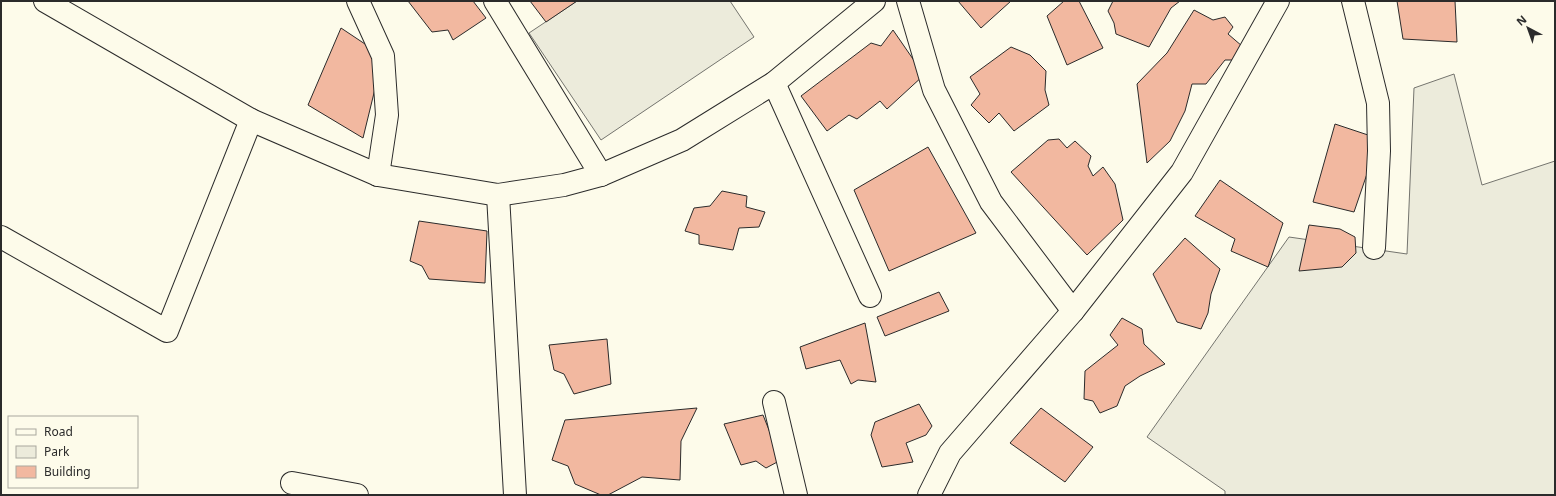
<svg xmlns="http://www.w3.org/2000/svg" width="1556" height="496" font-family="'Noto Sans',sans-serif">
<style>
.green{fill:#ecebdb;stroke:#74746e}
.building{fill:#f2b8a0;stroke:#2b2b2b}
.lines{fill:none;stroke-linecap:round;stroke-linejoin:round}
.street-casing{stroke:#2b2b2b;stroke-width:24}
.secondary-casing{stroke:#2b2b2b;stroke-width:24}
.street{stroke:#fdfbea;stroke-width:22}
.secondary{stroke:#fdfbea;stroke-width:22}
</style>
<rect width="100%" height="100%" fill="#fdfbea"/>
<g class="green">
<polygon points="577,1 730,1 754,37 601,140 529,33"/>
<polygon points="1454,74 1482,185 1555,161 1555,495 1225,495 1225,491 1147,437 1289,237 1407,254 1414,88"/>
</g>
<g class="building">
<polygon points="408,1 473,1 486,18 453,40 448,30 432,32"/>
<polygon points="530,1 577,1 546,22"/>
<polygon points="958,1 1011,1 981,28"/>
<polygon points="1064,1 1079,1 1103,48 1067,65 1047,16"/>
<polygon points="1113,1 1180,1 1171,8 1149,47 1116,34 1114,23 1108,11"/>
<polygon points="1397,1 1455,1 1457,42 1403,39"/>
<polygon points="1194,10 1213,20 1225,17 1233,27 1228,34 1249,52 1245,60 1225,60 1206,84 1192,84 1185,111 1170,141 1147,163 1137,84 1167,53"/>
<polygon points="341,28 383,56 363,138 308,105"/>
<polygon points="893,30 924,75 887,109 880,101 857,119 849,115 827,131 801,96 871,43 881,46"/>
<polygon points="1011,47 1030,55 1046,71 1045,90 1049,105 1014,131 999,113 989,123 971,105 980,94 970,77"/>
<polygon points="1335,124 1371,136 1369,168 1354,212 1313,202"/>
<polygon points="1059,139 1067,148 1075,141 1091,156 1088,166 1093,176 1103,167 1115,184 1123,220 1087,255 1011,172 1048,140"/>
<polygon points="928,147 976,233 889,271 854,190"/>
<polygon points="1220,180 1283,223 1268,267 1231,251 1235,239 1195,216"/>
<polygon points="722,191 747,196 746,207 765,212 759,227 739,228 733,250 699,244 699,235 685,231 694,208 710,206"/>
<polygon points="419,221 487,231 485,283 429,279 422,266 410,261"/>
<polygon points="1309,225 1340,229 1355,237 1356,253 1342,267 1299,271"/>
<polygon points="1185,238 1220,269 1211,294 1208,313 1201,329 1177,322 1153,274"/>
<polygon points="939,292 949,311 885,336 877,317"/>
<polygon points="1122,318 1142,329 1144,344 1165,364 1140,376 1125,386 1117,406 1100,413 1093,401 1084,399 1085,371 1118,345 1110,335"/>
<polygon points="865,323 876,382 858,380 851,384 840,360 806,369 800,347"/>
<polygon points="607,339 611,384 574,394 564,374 554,370 549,345"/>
<polygon points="919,404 932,426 926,435 906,443 913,462 882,467 871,435 875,422"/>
<polygon points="697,408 681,441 680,480 642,477 608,495 601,495 575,484 568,466 552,460 565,420"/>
<polygon points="1041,408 1093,447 1065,482 1010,443"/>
<polygon points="763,415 781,460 766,468 756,461 741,465 724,424"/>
</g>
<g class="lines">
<g class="street-casing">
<g id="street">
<polyline points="358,1 383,56 387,115 378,175"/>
<polyline points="495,1 601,175"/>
<polyline points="908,1 934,90 991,202 1073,311 1182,172 1278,1"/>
<polyline points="1353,1 1378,103 1379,151 1374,248"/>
<polyline points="774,83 870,296"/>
<polyline points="498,195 515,495"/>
<polyline points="1,237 167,331 251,120"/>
<polyline points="774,402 796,495"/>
<polyline points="292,483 357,495"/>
<polyline points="929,495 950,453 1073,311"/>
</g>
</g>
<g class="secondary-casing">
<polyline id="secondary" points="45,1 251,120 378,175 498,195 564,185 601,175 682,140 774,83 874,1"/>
</g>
<use href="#street" class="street"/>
<use href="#secondary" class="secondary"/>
</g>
<rect width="1556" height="496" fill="none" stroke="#2b2b2b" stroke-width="4"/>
<rect x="8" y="416" width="130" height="72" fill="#fdfbea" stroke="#a9a89e"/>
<rect x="16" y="429" width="20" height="6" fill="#fdfbea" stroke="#a9a89e"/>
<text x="44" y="436" font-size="12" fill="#2b2b2b">Road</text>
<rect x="16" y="446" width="20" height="12" fill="#ecebdb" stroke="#a9a89e"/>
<text x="44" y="456" font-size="12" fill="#2b2b2b">Park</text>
<rect x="16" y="466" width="20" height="12" fill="#f2b8a0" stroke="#a9a89e"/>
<text x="44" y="476" font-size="12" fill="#2b2b2b">Building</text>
<g transform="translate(1528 28) rotate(319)" stroke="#fdfbea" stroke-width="3" paint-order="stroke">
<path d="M0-3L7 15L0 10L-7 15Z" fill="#2b2b2b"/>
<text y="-6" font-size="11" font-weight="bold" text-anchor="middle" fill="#2b2b2b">N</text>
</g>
</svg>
